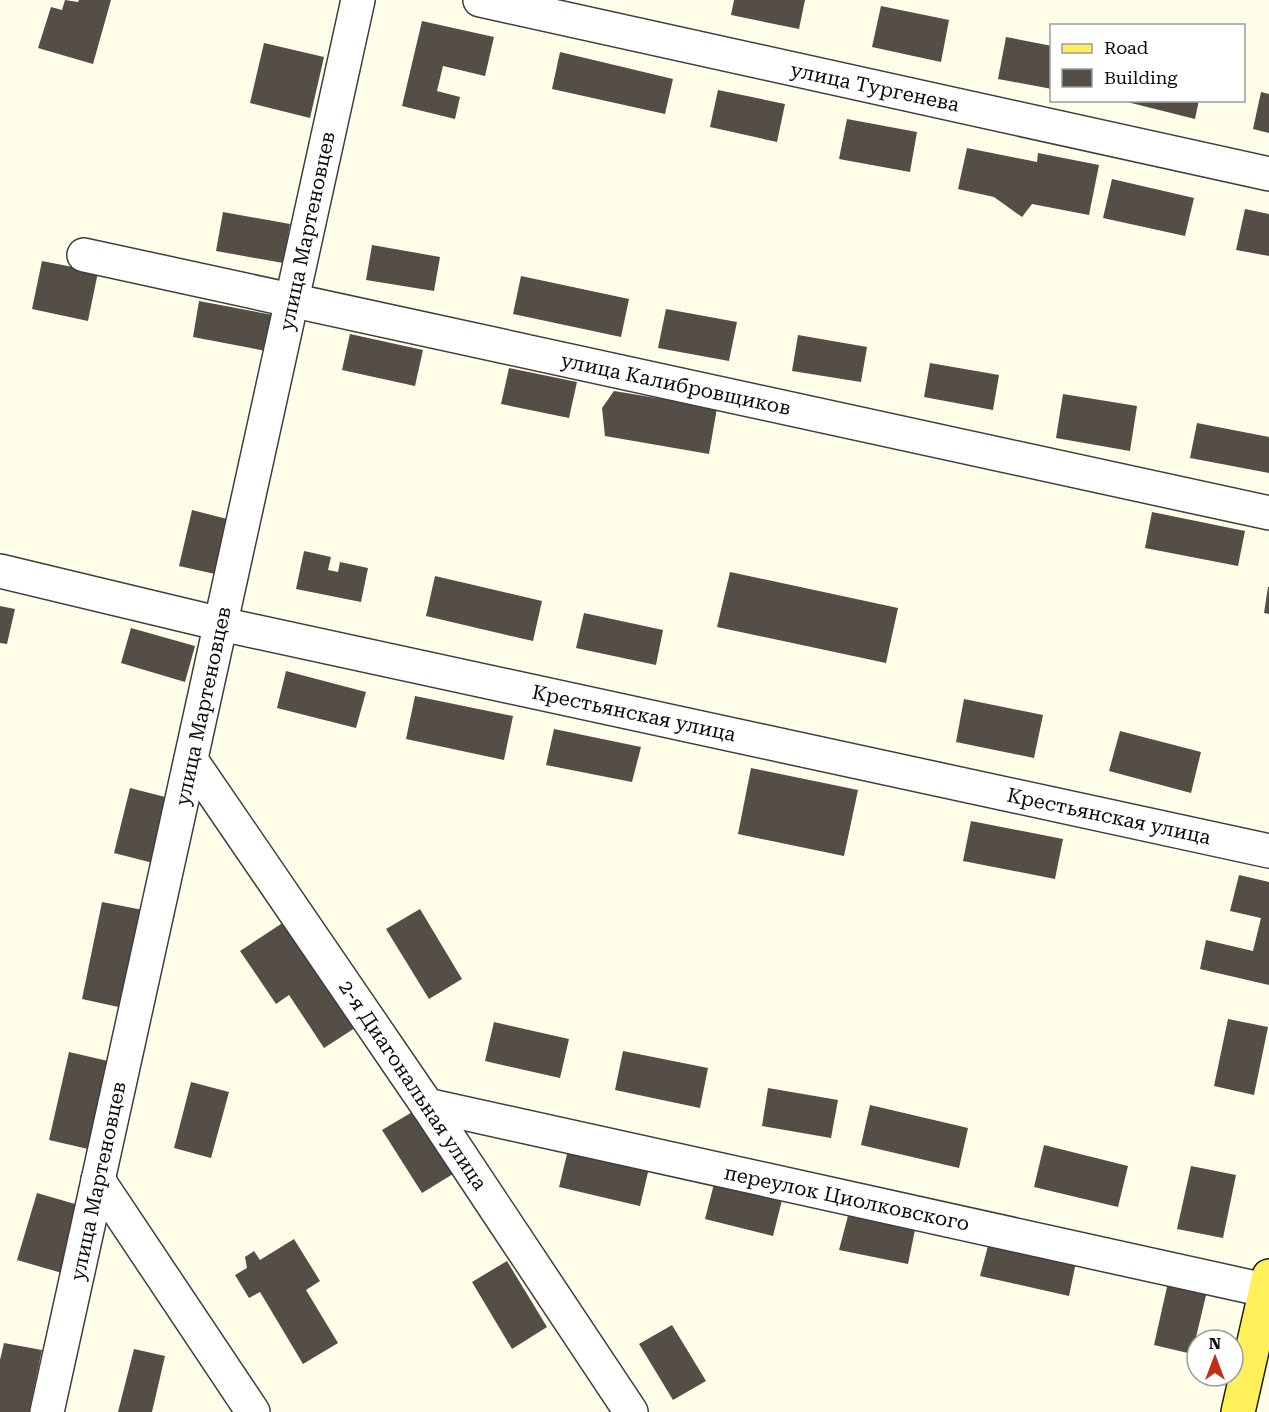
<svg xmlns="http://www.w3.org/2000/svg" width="1269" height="1412" font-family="'Roboto Serif',serif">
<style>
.building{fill:#544e47}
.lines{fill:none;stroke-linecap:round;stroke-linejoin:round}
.minor-casing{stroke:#3e3e3e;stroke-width:36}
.major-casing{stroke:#1c1c1c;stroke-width:36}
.minor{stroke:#fff;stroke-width:33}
.major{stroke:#fff059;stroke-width:33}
.labels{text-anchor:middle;stroke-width:6;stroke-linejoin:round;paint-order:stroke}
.street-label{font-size:20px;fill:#0b0b0b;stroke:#fff}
</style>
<rect width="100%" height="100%" fill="#fffee9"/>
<g class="building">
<polygon points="65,0 78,2 79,0 111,0 93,64 38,48 51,7 62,10"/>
<polygon points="734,0 805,0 799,29 731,15"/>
<polygon points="881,6 949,20 941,62 872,47"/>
<polygon points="422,21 494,37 485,76 443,66 437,91 460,97 455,119 402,106"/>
<polygon points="1006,37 1052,46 1052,89 998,79"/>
<polygon points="264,43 324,57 310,118 250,103"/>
<polygon points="560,52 673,79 665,114 552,89"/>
<polygon points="718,90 785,104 777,142 710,127"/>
<polygon points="1261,92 1269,94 1269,133 1253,129"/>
<polygon points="1119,100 1199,100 1195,119"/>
<polygon points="847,119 917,132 910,172 839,159"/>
<polygon points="967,148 1037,162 1038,153 1099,165 1089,215 1032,204 1022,217 994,197 958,189"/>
<polygon points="1112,179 1194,198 1185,236 1103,218"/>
<polygon points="1245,209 1269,214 1269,256 1236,250"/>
<polygon points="223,212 290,224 283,263 216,251"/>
<polygon points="372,245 440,257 434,291 366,280"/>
<polygon points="42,261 98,272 88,321 32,309"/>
<polygon points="521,276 629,299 621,337 513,314"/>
<polygon points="199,301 273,315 266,351 193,337"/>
<polygon points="666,309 737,322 729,361 658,348"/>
<polygon points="350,334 423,350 415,386 342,370"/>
<polygon points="798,335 867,347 861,382 792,371"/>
<polygon points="930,363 999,375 993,410 924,397"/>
<polygon points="509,368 577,382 569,418 501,404"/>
<polygon points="614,391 717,408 709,454 605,436 602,408"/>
<polygon points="1063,394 1137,406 1130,451 1056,438"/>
<polygon points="1197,423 1269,437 1269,473 1190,458"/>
<polygon points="192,510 227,519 215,574 179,566"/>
<polygon points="1152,512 1245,531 1238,566 1145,548"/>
<polygon points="304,551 331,557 328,570 338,572 340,562 368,568 361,602 296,589"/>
<polygon points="730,572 898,608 886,663 717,627"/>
<polygon points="435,576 542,601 533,641 426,616"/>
<polygon points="1268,587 1269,587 1269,614 1264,613"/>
<polygon points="0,606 15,609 7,644 0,643"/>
<polygon points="584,613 663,630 656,665 576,648"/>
<polygon points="131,628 195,646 185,682 121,663"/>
<polygon points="286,671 366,692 356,728 277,708"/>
<polygon points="415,696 513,716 504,760 406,739"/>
<polygon points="964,699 1043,715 1034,758 956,742"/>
<polygon points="554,729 641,747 632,782 546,765"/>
<polygon points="1120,731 1201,752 1191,793 1109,771"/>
<polygon points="751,768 858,790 844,856 738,834"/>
<polygon points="130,788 173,799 157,864 114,853"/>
<polygon points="971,821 1063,839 1055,879 963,861"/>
<polygon points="1239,875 1269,882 1269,985 1200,969 1206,940 1253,951 1261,918 1230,911"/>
<polygon points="102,902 143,910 123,1008 82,999"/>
<polygon points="420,909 462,979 429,999 386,929"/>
<polygon points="287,920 358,1026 324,1048 289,995 276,1004 240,951"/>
<polygon points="1228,1019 1268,1027 1254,1095 1214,1086"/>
<polygon points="494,1022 569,1039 560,1078 485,1061"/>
<polygon points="623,1051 708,1068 700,1108 615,1090"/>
<polygon points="69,1052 108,1061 88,1149 49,1140"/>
<polygon points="191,1082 229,1092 211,1158 174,1148"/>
<polygon points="768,1088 838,1100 831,1138 762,1126"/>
<polygon points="870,1105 968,1128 959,1168 861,1145"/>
<polygon points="414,1111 453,1174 422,1193 382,1130"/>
<polygon points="1044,1145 1128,1166 1118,1207 1034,1187"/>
<polygon points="568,1150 649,1168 640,1206 559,1187"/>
<polygon points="1191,1166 1236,1175 1223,1238 1177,1229"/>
<polygon points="715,1180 783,1196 773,1236 705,1219"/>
<polygon points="37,1193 82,1206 62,1273 17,1260"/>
<polygon points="849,1212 916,1225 908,1264 839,1250"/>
<polygon points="294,1239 320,1281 306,1290 338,1343 303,1364 260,1292 249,1298 235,1275 247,1268 245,1257 254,1251 260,1260"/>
<polygon points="989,1242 1076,1262 1069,1296 980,1276"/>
<polygon points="507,1261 547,1327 512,1349 472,1282"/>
<polygon points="1169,1278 1208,1287 1192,1354 1154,1345"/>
<polygon points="672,1325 706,1381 673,1400 639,1344"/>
<polygon points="4,1343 42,1350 29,1412 0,1412 0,1360"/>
<polygon points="134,1349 165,1356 152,1412 118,1412"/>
</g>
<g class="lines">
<g class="minor-casing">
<g id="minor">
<polyline points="480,0 1269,174"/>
<polyline points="84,255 1269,513"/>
<polyline points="0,571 221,624 1269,851"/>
<polyline points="191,760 427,1105 631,1412"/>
<polyline points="427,1105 1269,1291"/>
<polyline points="98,1180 253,1412"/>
<polyline points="47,1412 358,0"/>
</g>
</g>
<g class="major-casing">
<polyline id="major" points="1238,1412 1269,1276"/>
</g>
<use href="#minor" class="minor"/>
<use href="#major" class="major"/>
</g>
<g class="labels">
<g class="street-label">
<text transform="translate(875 87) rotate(12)" y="7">улица Тургенева</text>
<text transform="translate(307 231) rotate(-78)" y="7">улица Мартеновцев</text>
<text transform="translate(676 384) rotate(12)" y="7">улица Калибровщиков</text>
<text transform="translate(203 706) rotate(-78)" y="7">улица Мартеновцев</text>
<text transform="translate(634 713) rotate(12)" y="7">Крестьянская улица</text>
<text transform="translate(1109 816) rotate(12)" y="7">Крестьянская улица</text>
<text transform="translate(413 1085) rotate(56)" y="7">2-я Диагональная улица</text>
<text transform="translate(98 1181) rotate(-78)" y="7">улица Мартеновцев</text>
<text transform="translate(847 1198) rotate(12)" y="7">переулок Циолковского</text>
</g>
</g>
<rect x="1050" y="24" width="195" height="78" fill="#ffffff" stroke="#9d9d9d" stroke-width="1.5"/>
<rect x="1062" y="44" width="30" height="9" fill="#fff059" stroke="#9d9d9d" stroke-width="1.5"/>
<text x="1104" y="54" font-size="18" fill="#0b0b0b">Road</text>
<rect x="1062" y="69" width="30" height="18" fill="#544e47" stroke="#9d9d9d" stroke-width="1.5"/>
<text x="1104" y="84" font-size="18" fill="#0b0b0b">Building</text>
<g transform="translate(1215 1358)"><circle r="28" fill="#ffffff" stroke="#9d9d9d" stroke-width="1.5"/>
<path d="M0-4.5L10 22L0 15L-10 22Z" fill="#c32d1b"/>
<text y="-9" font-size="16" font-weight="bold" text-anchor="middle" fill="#0b0b0b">N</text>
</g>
</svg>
